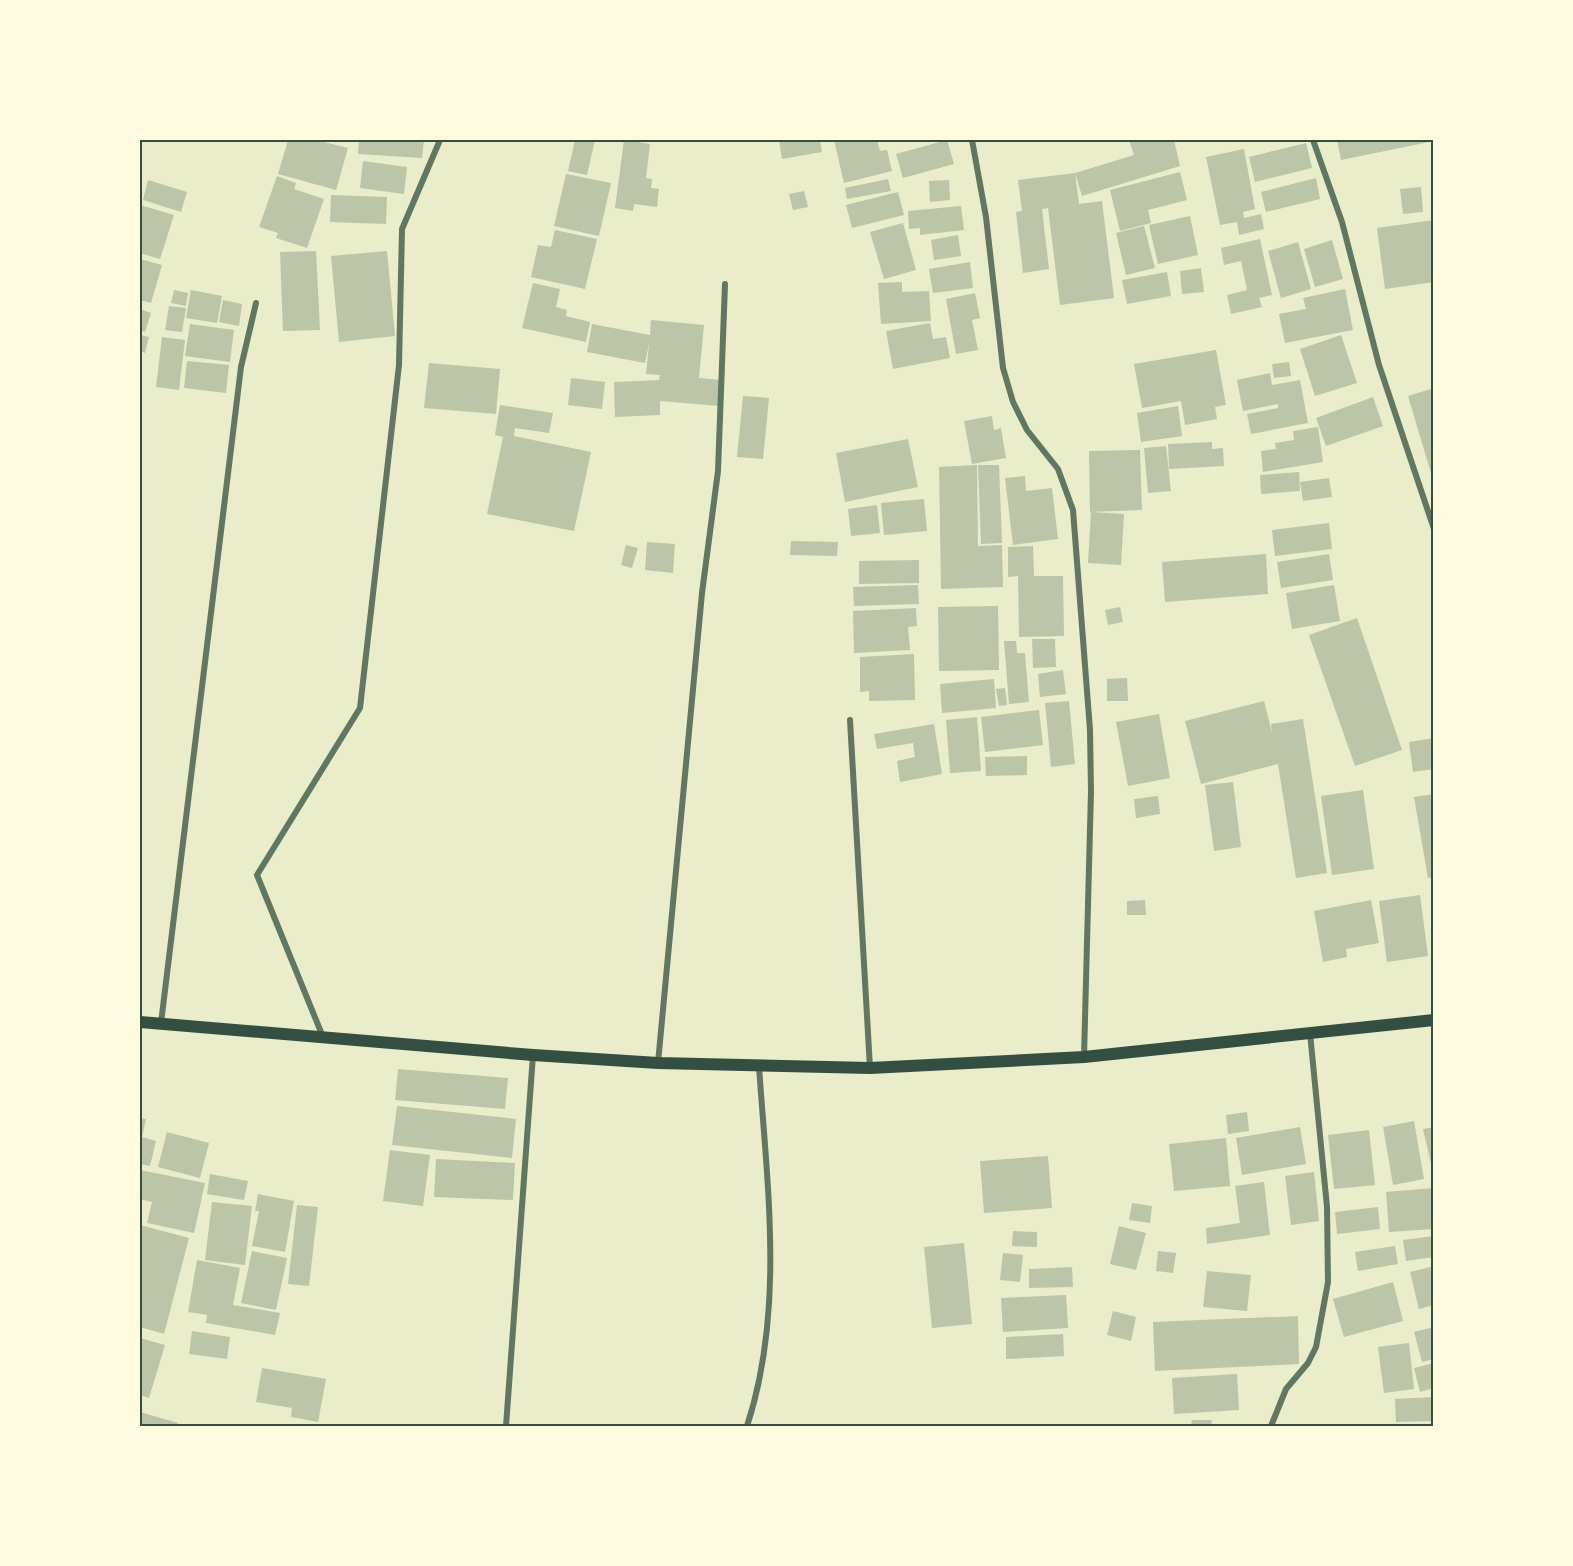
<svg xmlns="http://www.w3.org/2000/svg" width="1573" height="1566" font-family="'Zilla Slab',serif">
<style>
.building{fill:#bcc5a7}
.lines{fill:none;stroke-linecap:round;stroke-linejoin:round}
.minor{stroke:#617663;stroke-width:6}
.secondary{stroke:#344e41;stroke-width:12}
.neatline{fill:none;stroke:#344e41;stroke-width:2}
</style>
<rect width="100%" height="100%" fill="#e9edc9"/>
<g class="building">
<polygon points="288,140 316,140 348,148 336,190 278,174"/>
<polygon points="359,140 424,140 422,158 358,154"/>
<polygon points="575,140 595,140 587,175 568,171"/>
<polygon points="624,140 650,144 646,178 652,179 651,188 659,189 657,207 634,204 633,211 615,208"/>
<polygon points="779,140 820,140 822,152 782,159"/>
<polygon points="834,140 877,140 880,151 887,150 892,171 844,183"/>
<polygon points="947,140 954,164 903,178 896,154"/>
<polygon points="1129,140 1174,140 1180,166 1082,196 1075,173 1079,204 1102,201 1114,298 1060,305 1048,208 1042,209 1049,269 1023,273 1016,212 1022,211 1018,180 1075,173 1134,155"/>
<polygon points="1337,140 1434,140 1434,141 1341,160"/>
<polygon points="1306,143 1312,168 1255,182 1249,157"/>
<polygon points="1244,149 1255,209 1243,212 1244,218 1261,214 1264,229 1239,235 1237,222 1220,225 1206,157"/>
<polygon points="363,161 407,167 404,194 360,188"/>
<polygon points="1180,172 1187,200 1148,210 1151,223 1120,231 1110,190"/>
<polygon points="566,174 611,183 599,236 554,226"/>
<polygon points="277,176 296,183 294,189 324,199 307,248 276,238 278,233 259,227"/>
<polygon points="1316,178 1320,199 1266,212 1261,192"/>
<polygon points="888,179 891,191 847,199 845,188"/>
<polygon points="148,180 187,192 181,212 143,200"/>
<polygon points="949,180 950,200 930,202 929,181"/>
<polygon points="1421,187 1423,212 1403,214 1400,189"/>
<polygon points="804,191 808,207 793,210 789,194"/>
<polygon points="898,192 904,215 852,228 846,205"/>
<polygon points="331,195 387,197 386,224 330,222"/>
<polygon points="140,205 174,215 160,259 140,253"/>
<polygon points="961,206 964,230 920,235 920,228 909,229 908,211"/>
<polygon points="1190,216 1198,255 1158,264 1149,225"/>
<polygon points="1434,220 1434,282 1385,289 1377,228"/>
<polygon points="903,223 916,270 884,279 870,232"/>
<polygon points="1144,226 1155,268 1126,275 1116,233"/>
<polygon points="555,230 597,239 585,289 531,277 538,245 551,247"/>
<polygon points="958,235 961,256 934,260 931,240"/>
<polygon points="1260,239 1272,295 1259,298 1262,307 1231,314 1227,295 1247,290 1241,261 1224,265 1221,248"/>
<polygon points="1332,240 1343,279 1315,287 1304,249"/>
<polygon points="1298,242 1311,289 1281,298 1268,251"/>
<polygon points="316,251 320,330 283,331 280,252"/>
<polygon points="387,251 395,336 339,342 331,256"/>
<polygon points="140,259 162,265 151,303 140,300"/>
<polygon points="970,262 973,288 933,293 929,269"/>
<polygon points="1201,268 1204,292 1182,294 1180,271"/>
<polygon points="1167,272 1171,296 1127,304 1122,280"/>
<polygon points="902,282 902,292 929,291 931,321 881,324 878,283"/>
<polygon points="533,283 560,289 556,307 567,310 566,316 590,322 586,342 522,328"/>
<polygon points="1345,289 1353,330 1285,343 1279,314 1306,309 1303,298"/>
<polygon points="174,290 188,293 186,306 171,303"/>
<polygon points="191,290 222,296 217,323 186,318"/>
<polygon points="975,293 980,318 972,320 978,350 956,354 946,299"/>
<polygon points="223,300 242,304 239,326 219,322"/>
<polygon points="169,306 186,308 182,332 165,330"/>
<polygon points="140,309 151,313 145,332 140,330"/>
<polygon points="651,320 704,325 699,378 721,380 719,406 660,401 660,415 615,417 614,382 659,380 660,375 646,374 649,344 645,363 587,352 592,324 650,335"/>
<polygon points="930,323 933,339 946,337 950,358 893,369 886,331"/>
<polygon points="190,324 234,330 230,362 185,356"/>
<polygon points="140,335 149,337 145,353 140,351"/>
<polygon points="1341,335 1357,383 1315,396 1300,349"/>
<polygon points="162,337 185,340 179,390 156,387"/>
<polygon points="1216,350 1226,405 1215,407 1217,419 1185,425 1181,401 1142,408 1134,364"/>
<polygon points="187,361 229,365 226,393 184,388"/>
<polygon points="1289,362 1291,376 1274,378 1272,364"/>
<polygon points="429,363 500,369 496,414 424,408"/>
<polygon points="1270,373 1272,385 1300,380 1308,423 1251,434 1247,414 1278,408 1278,404 1243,411 1237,380"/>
<polygon points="571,378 605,382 602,409 568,405"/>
<polygon points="1434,388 1434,480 1433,480 1408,396"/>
<polygon points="743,396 769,398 763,459 737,457"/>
<polygon points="1373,397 1383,426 1326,446 1316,418"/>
<polygon points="500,405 553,413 549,433 515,428 514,436 591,452 574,531 487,514 503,437 495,435"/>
<polygon points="1178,406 1182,436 1141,442 1137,413"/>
<polygon points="992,416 994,430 1001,428 1006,458 972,464 964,421"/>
<polygon points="1318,427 1323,462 1263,472 1261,451 1276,449 1275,443 1294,440 1293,431"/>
<polygon points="908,439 918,487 845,502 836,453"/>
<polygon points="1212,442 1212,449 1223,448 1224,466 1169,469 1168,444"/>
<polygon points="1166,446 1171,491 1148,493 1144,448"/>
<polygon points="1140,450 1142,510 1090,512 1089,451"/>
<polygon points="977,465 978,546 1002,545 1003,587 941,589 939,467"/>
<polygon points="978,465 999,465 1002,543 981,544"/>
<polygon points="1299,472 1300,491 1261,494 1260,475"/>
<polygon points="1025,476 1026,491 1052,488 1058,539 1013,545 1005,478"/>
<polygon points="1329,478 1332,497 1303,501 1300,482"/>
<polygon points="924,499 927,531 884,535 881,503"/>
<polygon points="877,505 880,533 851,536 848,509"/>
<polygon points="1091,512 1124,514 1121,565 1088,563"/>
<polygon points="1329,523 1332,549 1275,556 1272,530"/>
<polygon points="791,541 838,542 837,556 790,555"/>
<polygon points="647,542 675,544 673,573 645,570"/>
<polygon points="626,545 638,548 632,568 621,565"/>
<polygon points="1033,546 1034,576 1063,576 1064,636 1019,637 1018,576 1008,577 1008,547"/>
<polygon points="1266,554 1268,594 1165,602 1162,562"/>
<polygon points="1329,554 1333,580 1281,588 1277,562"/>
<polygon points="919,560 919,583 859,584 859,561"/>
<polygon points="918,585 919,604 854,606 853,587"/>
<polygon points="1334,585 1340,621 1292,629 1286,593"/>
<polygon points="998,606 999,670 939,671 938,607"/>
<polygon points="1120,607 1123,622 1108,625 1105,610"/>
<polygon points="916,608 917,626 908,627 910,650 854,653 853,611"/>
<polygon points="1357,618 1402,750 1355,766 1309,635"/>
<polygon points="1032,639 1055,639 1056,667 1033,668"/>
<polygon points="1004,641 1016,641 1017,653 1025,653 1029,702 1009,704"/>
<polygon points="914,654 915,700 869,701 869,691 860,692 860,657"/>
<polygon points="1063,670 1066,694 1040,697 1038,674"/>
<polygon points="1127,678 1128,701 1107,701 1107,679"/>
<polygon points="994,679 996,708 942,713 940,684"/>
<polygon points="1005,688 1007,705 999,706 996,689"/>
<polygon points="1069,701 1075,764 1051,767 1045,703"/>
<polygon points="1264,701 1272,733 1271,724 1303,719 1327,873 1296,878 1278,764 1201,784 1185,721"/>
<polygon points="1039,710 1043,745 985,752 981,717"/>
<polygon points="1159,714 1170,778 1128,786 1116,722"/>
<polygon points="977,717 981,771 950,773 946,720"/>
<polygon points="934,724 942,774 900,782 897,761 915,757 913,743 877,749 874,734"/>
<polygon points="1434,738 1434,769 1413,772 1409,742"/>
<polygon points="1027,756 1027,775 986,776 985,757"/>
<polygon points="1233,782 1241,847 1214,851 1205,785"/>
<polygon points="1363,790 1374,869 1332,875 1321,796"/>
<polygon points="1434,794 1434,877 1428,878 1414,797"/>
<polygon points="1158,796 1160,814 1136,818 1134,799"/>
<polygon points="1420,895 1428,956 1387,962 1379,901"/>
<polygon points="1145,900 1146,915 1127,915 1127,901"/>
<polygon points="1371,900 1379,943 1346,949 1347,957 1323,962 1314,911"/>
<polygon points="398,1069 508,1078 505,1109 395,1100"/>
<polygon points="397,1106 516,1119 512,1158 392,1145"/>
<polygon points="1247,1112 1249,1131 1228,1134 1226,1115"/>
<polygon points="140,1118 146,1119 142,1137 156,1141 150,1166 140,1164"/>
<polygon points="1414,1121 1424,1179 1393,1185 1383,1127"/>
<polygon points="1300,1127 1306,1164 1242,1175 1236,1138"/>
<polygon points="1434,1127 1434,1173 1433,1173 1423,1129"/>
<polygon points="1369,1130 1375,1185 1334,1189 1328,1135"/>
<polygon points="167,1132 209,1143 200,1178 158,1167"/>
<polygon points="1226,1138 1230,1186 1174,1191 1169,1144"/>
<polygon points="390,1150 430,1155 423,1206 383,1201"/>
<polygon points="1048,1156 1052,1208 984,1213 980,1161"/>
<polygon points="436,1159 515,1163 513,1200 434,1197"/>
<polygon points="140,1170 205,1183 194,1233 147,1223 152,1202 140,1199"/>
<polygon points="1314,1172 1319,1221 1291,1225 1285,1176"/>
<polygon points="210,1174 248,1181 244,1200 207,1194"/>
<polygon points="1264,1182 1270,1235 1207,1244 1206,1228 1240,1223 1235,1186"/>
<polygon points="1434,1188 1434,1229 1389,1232 1386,1192"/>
<polygon points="258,1194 294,1201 285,1252 252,1246 259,1211 255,1211"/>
<polygon points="212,1202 252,1206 245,1265 205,1260"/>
<polygon points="1132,1203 1152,1206 1150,1223 1129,1220"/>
<polygon points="297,1205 318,1207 309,1286 288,1284"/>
<polygon points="1378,1207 1380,1229 1337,1234 1335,1212"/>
<polygon points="140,1225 189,1238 164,1334 140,1327 142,1301 140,1301"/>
<polygon points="1119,1226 1146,1233 1136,1270 1110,1264"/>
<polygon points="1013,1231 1037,1232 1037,1247 1012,1246"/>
<polygon points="1434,1236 1434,1257 1406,1261 1403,1240"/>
<polygon points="964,1243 972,1324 932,1328 924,1247"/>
<polygon points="1395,1246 1398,1264 1358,1271 1355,1252"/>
<polygon points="252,1251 287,1258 276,1310 241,1303"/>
<polygon points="1158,1251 1176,1253 1173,1273 1156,1271"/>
<polygon points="1003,1253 1023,1255 1020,1282 1000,1280"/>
<polygon points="197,1260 240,1268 233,1305 280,1313 275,1335 206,1323 207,1315 188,1312"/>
<polygon points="1434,1266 1434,1305 1419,1309 1410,1272"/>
<polygon points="1072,1267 1073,1287 1029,1288 1029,1269"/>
<polygon points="1207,1271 1251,1275 1247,1311 1203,1307"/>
<polygon points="1393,1282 1403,1321 1344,1337 1333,1299"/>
<polygon points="1066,1295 1068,1328 1003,1332 1001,1298"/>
<polygon points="1113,1311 1136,1317 1131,1341 1107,1335"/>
<polygon points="1298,1316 1299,1364 1155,1371 1153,1322"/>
<polygon points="1434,1327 1434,1359 1422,1362 1414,1332"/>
<polygon points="192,1331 230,1337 227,1359 189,1354"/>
<polygon points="1063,1334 1064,1356 1006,1359 1006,1337"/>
<polygon points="140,1338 165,1345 149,1398 140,1395"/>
<polygon points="1409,1343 1414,1389 1384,1393 1378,1347"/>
<polygon points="1434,1363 1434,1388 1420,1392 1414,1368"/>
<polygon points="262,1368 326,1379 318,1422 291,1417 292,1408 256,1402"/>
<polygon points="1237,1374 1239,1410 1174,1414 1172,1378"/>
<polygon points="1434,1397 1434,1421 1396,1422 1395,1399"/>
<polygon points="140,1412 178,1423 177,1426 140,1426"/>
<polygon points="1192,1420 1212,1420 1211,1426 1191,1426"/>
</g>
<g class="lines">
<g class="minor">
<polyline points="972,140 986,217 1003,368 1013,402 1027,430 1058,469 1073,510 1090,730 1091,791 1084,1057"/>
<polyline points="1313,140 1342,222 1379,365 1434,529"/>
<polyline points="850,720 870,1068"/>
<polyline points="161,1023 241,367 256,303"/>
<polyline points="323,1037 257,875 360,708 399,365 402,229 440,140"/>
<polyline points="658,1063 702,593 718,471 725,284"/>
<polyline points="506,1426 533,1055"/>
<path d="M747,1426C785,1310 767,1185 759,1066"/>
<polyline points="1271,1426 1286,1389 1308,1363 1316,1347 1328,1282 1327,1207 1310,1033"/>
</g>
<polyline class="secondary" points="140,1022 533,1055 658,1063 870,1068 1084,1057 1434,1020"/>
</g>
<rect width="1573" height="1566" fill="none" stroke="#fefae0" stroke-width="282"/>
<rect x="141" y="141" width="1291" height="1284" class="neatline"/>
</svg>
